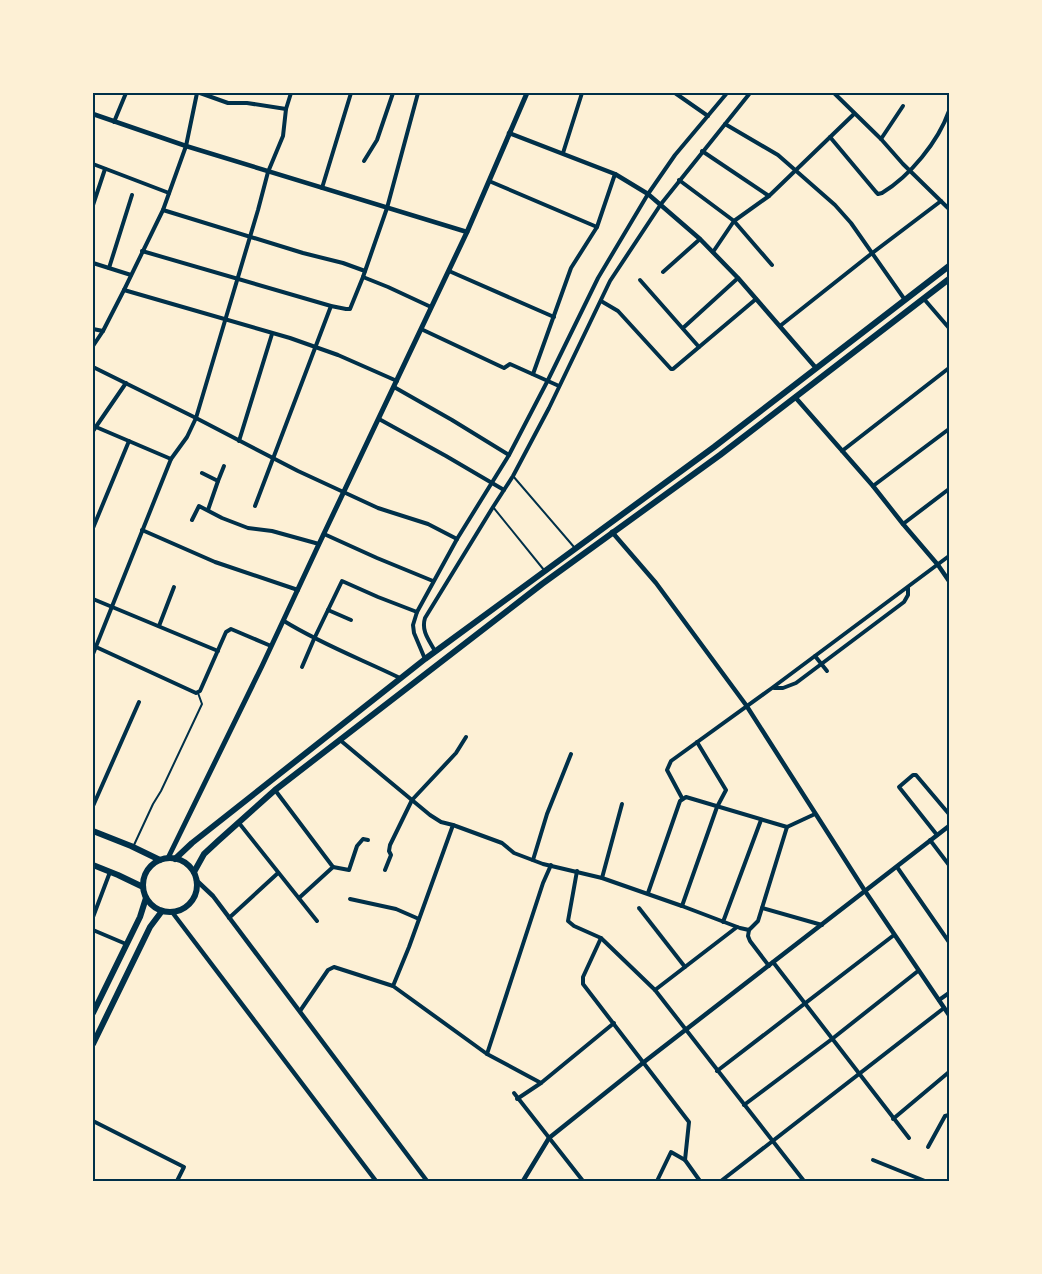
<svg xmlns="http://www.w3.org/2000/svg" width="1042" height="1274" font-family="'Alegreya Sans',sans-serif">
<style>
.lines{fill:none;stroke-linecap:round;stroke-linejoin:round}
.service{stroke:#003049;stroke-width:2}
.minor{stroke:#003049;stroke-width:4}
.tertiary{stroke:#003049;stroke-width:4.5}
.secondary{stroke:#003049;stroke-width:5}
.primary{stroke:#003049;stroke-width:6}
.neatline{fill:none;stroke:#003049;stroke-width:2}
</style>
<rect width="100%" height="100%" fill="#fdf0d5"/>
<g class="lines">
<g class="service">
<polyline points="513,476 574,547"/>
<polyline points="493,507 544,570"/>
<polyline points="134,845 153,804 161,791 202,704 198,693"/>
</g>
<g class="minor">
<polyline points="200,93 228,103 247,103 286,109"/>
<polyline points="675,93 708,116"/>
<polyline points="834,93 881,139 903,164 949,209"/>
<polyline points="114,122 126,93"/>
<polyline points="725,124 778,155 835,205 851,223 905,300"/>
<path d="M830,137L876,192L878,194L882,193C910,176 938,142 949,111"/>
<polyline points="881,139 903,106"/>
<polyline points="702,151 769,196"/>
<polyline points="563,153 582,93"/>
<polyline points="364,161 377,140 393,93"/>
<polyline points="93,164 169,193"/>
<polyline points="679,180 734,221 772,265"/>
<polyline points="489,181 597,227"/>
<polyline points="322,188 351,93"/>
<polyline points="93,205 105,169"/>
<polyline points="163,210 303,253 343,263 365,271"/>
<polyline points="142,251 331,306 346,309 350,309 363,277 387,208 418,93"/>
<polyline points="713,252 734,221 769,196 854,114"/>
<polyline points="93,263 131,275"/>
<polyline points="109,268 132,195"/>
<polyline points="449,271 554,317"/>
<polyline points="663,272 700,239"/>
<polyline points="363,277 388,287 431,307"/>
<polyline points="640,280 699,347"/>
<polyline points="124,290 290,338 338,355 397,381"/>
<polyline points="924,299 949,328"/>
<polyline points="601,301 618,311 671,369 673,369 756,299"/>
<polyline points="780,326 871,254 941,201"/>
<polyline points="683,328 738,278"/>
<polyline points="93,329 103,331"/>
<polyline points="421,329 504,368 510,364 559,386"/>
<polyline points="93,346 103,331 124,290 163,210 186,146 197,93"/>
<polyline points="93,367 196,418 298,471 378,508 428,524 457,539"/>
<polyline points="533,374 571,268 597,227 615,174"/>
<polyline points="394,387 452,420 509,455"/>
<polyline points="379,419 446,456 504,490"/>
<polyline points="96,427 171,459"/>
<polyline points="93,431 126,383"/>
<polyline points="239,441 272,334"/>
<polyline points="842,451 949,368"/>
<polyline points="202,473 218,481 208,510"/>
<polyline points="218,481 224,466"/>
<polyline points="873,486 949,429"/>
<polyline points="255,506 331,306"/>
<polyline points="192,520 199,506 222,518 248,528 272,531 319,544"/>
<polyline points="903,524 949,489"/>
<polyline points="93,528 129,441"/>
<polyline points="142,530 215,562 298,590"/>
<polyline points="324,534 377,558 433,581"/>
<polyline points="93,599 218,651"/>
<polyline points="328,610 351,620"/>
<path d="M284,621C321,644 361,659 400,678"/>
<polyline points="159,626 174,587"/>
<polyline points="96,647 196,693 200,691 226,632 231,629 271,646"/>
<path d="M435,651C429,640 421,631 425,618L493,507L513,476L549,408L610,281L661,204L750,93"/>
<polyline points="93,654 171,459 187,437 196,418 258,210 268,172 283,136 286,109 291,93"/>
<polyline points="815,656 827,671"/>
<polyline points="425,659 414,633 413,625 417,612 457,539 509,455 548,380 598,278 648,194 675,155 727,93"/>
<polyline points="302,667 314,639 342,581 378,597 417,612"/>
<polyline points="774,688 783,688 796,683 904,602 908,595 908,588"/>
<polyline points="340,740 383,776 430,815 441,822 453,825 502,843 514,853 543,864 602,878 682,906 740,928 749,930 758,921 787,827"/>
<polyline points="275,790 333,867 299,898"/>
<polyline points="682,798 667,770 671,761 772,688 949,556"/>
<polyline points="93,806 139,702"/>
<polyline points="239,823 317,921"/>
<polyline points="937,835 899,787 913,775 916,775 949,814"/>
<polyline points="930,840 949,865"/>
<polyline points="533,860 547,814 571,754"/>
<polyline points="333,867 349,870 357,846 363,839 368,840"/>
<polyline points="897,867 949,942"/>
<polyline points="385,870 391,855 389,851 390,845 412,800 456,753 466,737"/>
<polyline points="577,871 568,921 574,926 601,938 655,990 804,1181"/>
<polyline points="602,878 622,804"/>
<polyline points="648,893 680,801 686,797 787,827 815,814"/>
<polyline points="350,899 396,909 419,919"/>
<polyline points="682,906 717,807 726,790 697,742"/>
<polyline points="639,908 685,967"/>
<polyline points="762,908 822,925"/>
<polyline points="93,917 110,872"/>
<polyline points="229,918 278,873"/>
<polyline points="723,922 761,820"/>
<polyline points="93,930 126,944"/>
<polyline points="749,930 748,936 750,941 769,966"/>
<polyline points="601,938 583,977 583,984 689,1122 685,1160"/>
<polyline points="773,962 909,1138"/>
<polyline points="393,986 409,947 453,825"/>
<polyline points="655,990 737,927"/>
<polyline points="939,1000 949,993"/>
<polyline points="300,1011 328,970 334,967 393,986 487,1054 541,1083"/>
<polyline points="487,1054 543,883 551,865"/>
<polyline points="717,1071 894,935"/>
<polyline points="514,1093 583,1181"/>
<polyline points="517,1099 541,1083 614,1023"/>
<polyline points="744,1105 832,1039 918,971"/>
<polyline points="893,1119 949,1072"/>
<polyline points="93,1121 184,1167 177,1181"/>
<polyline points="928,1147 945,1116 949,1115"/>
<polyline points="873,1160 925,1181"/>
<polyline points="657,1181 671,1152 685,1160 700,1181"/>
<polyline points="721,1181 944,1008"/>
</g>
<g class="tertiary">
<polyline points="93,114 186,146 467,232"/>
<polyline points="509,133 615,174 648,194 700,239 738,278 816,368"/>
<polyline points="795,397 873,486 903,524 938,565 949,581"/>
<polyline points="612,532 656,583 746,705 865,891 949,1015"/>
<polyline points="196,880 213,896 427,1181"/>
<polyline points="172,912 376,1181"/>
<polyline points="523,1181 549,1138 644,1062 949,826"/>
</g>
<polyline class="secondary" points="168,858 262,666 319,544 467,232 527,93"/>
<g class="primary">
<polyline points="93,831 131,846 160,860"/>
<circle cx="170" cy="885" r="27"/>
<polyline points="175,859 192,843 425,659 714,447 949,266"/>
<polyline points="93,865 118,875 143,887"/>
<polyline points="194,872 204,854 218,841 275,790 542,584 720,455 949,279"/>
<polyline points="93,1013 140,917 146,898"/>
<polyline points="93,1044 150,927 162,911"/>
</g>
</g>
<rect width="1042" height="1274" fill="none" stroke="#fdf0d5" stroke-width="189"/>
<rect x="94" y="94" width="854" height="1086" class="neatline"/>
</svg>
